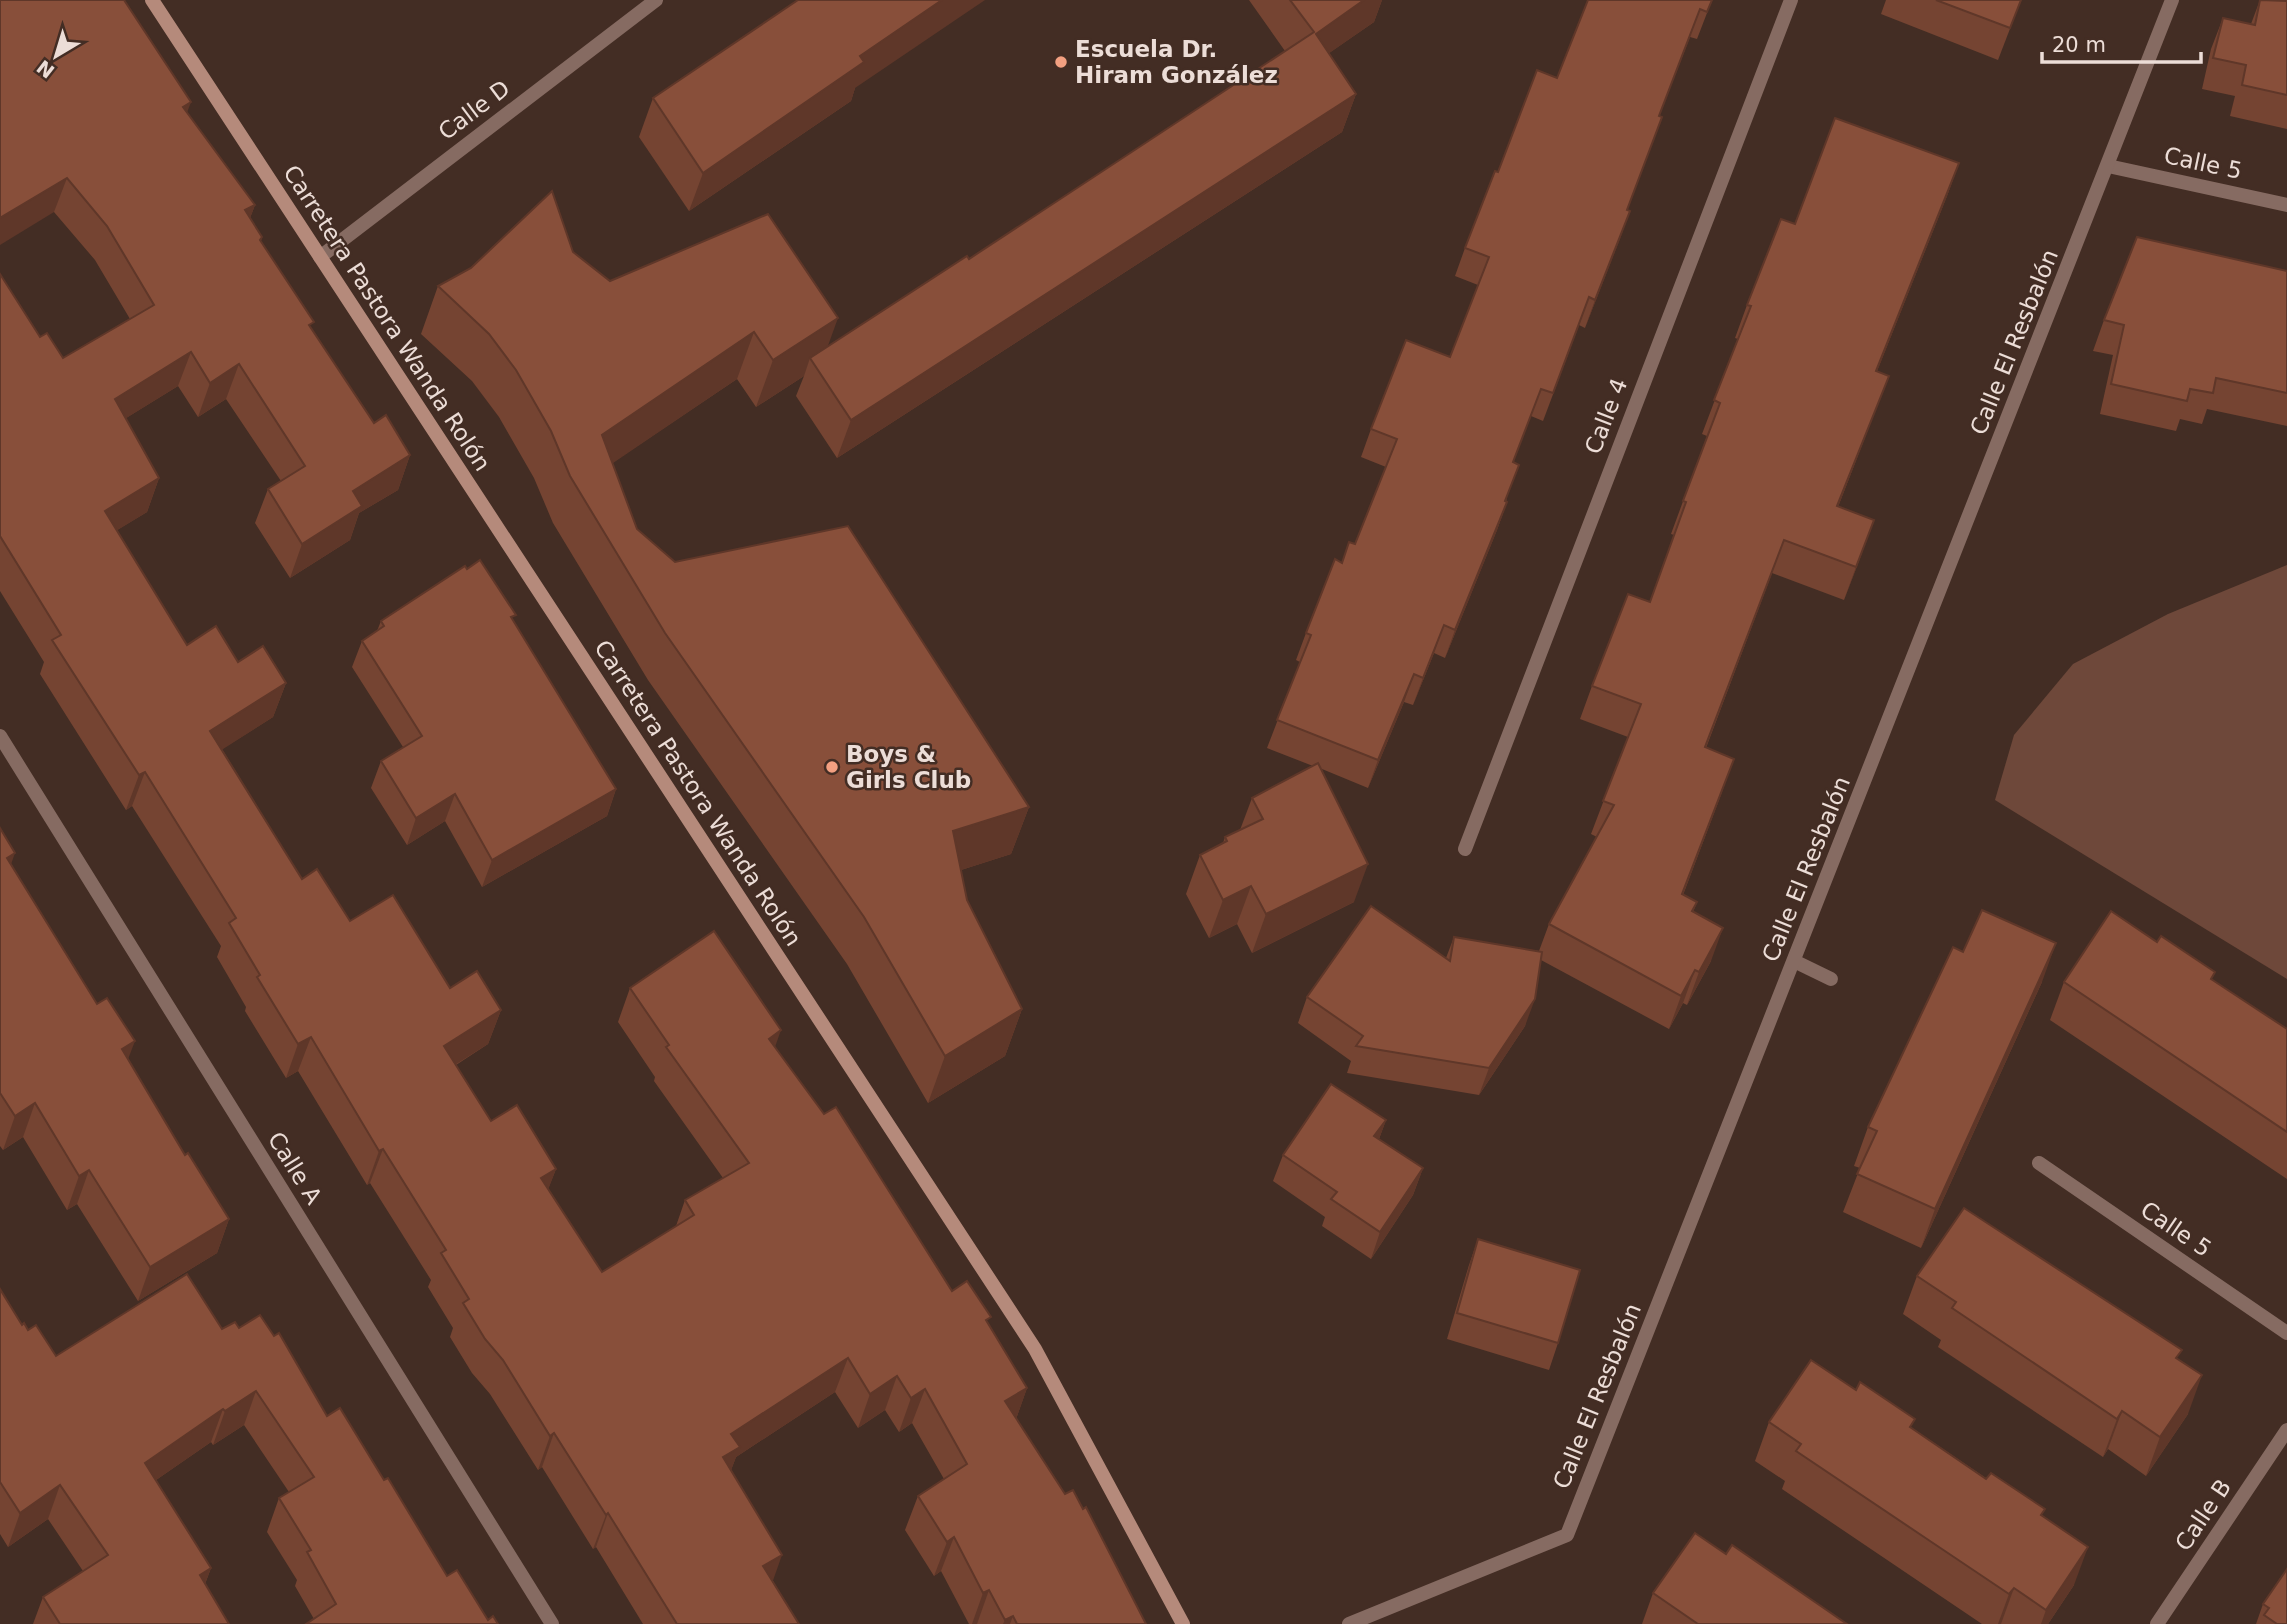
<svg xmlns="http://www.w3.org/2000/svg" width="2287" height="1624" font-family="'DejaVu Sans',sans-serif">
<style>
.green{fill:#6e483a}
.lines{fill:none;stroke-linecap:round;stroke-linejoin:round}
.street{stroke:#866b62;stroke-width:14}
.secondary{stroke:#b58a7b;stroke-width:14}
.wall{fill:#754432}
.shaded-wall{fill:#5f3729}
.building{fill:#884f3a;stroke:#5f3729;stroke-width:2}
.poi-dot{fill:#f3a081;stroke:#432d24;stroke-width:2.5}
.labels{text-anchor:middle;stroke-width:5;stroke-linejoin:round;paint-order:stroke}
.poi-label{font-size:23px;font-weight:bold;fill:#ecddd7;stroke:#432d24;text-anchor:start}
.street-label{font-size:23px;fill:#ecddd7;stroke:#432d24}
</style>
<rect width="100%" height="100%" fill="#432d24"/>
<polygon class="green" points="2287,565 2287,979 1995,800 2014,735 2073,664 2168,614"/>
<g class="lines">
<g class="street">
<polyline points="2108,166 2287,205"/>
<polyline points="320,257 656,0"/>
<polyline points="0,736 552,1624"/>
<polyline points="1465,849 1791,0"/>
<polyline points="1794,961 1831,979"/>
<polyline points="2039,1163 2287,1333"/>
<polyline points="1349,1624 1567,1535 2172,0"/>
<polyline points="2157,1624 2287,1430"/>
</g>
<polyline class="secondary" points="152,0 1035,1349 1183,1624"/>
</g>
<g class="wall">
<polygon points="0,0 187,113 255,205 250,218 262,237 261,241 312,330 374,423 410,455 398,490 359,513 350,540 290,578 255,523 268,489 281,481 226,399 198,417 178,386 126,418 159,478 147,512 117,530 187,645 238,662 286,683 273,717 222,749 302,879 350,921 450,988 501,1010 488,1044 456,1065 491,1121 556,1169 548,1189 602,1272 676,1226 685,1200 723,1178 654,1081 655,1077 618,1022 630,988 775,1047 952,1291 989,1324 1027,1388 1016,1419 1146,1624 969,1624 941,1571 934,1576 905,1530 918,1496 944,1479 912,1423 899,1432 885,1410 858,1428 835,1392 736,1457 731,1470 773,1581 799,1624 643,1624 596,1547 593,1549 542,1467 538,1470 490,1394 472,1373 450,1337 453,1328 428,1287 431,1280 370,1183 367,1185 298,1071 286,1078 245,1011 246,1007 217,957 221,946 132,806 126,810 40,674 44,662 0,591 0,274 40,337 63,358 130,319 95,260 54,212"/>
<polygon points="1249,0 1382,0 1374,22 1329,53 1356,94 1342,132 837,458 796,396 804,376 756,407 737,379 612,463 637,529 675,562 1029,807 1011,854 961,870 967,900 1022,1009 1005,1056 928,1103 847,964 648,680 553,523 534,478 499,417 472,381 421,334 438,286 573,252 610,281 827,347 969,259 1285,51"/>
<polygon points="1588,0 1712,0 1697,39 1690,37 1659,116 1627,210 1630,211 1585,328 1579,325 1543,421 1531,416 1513,462 1506,502 1507,502 1497,530 1445,658 1434,653 1413,705 1404,702 1368,788 1322,769 1354,902 1252,953 1237,924 1209,938 1186,894 1200,855 1223,843 1225,837 1240,830 1252,798 1313,766 1267,748 1300,662 1296,660 1306,633 1342,563 1355,544 1386,467 1361,457 1371,429 1450,357 1478,285 1455,276 1465,248 1498,172 1557,78"/>
<polygon points="1886,0 2021,0 1998,60 1881,14"/>
<polygon points="2260,0 2287,1 2287,129 2230,116 2235,96 2202,89 2211,49 2223,18 2251,24"/>
<polygon points="855,88 851,101 689,211 639,137 653,98"/>
<polygon points="1959,163 1947,196 1877,371 1876,409 1838,507 1862,553 1844,600 1772,573 1706,748 1722,792 1683,895 1697,902 1693,912 1711,961 1687,1005 1683,1003 1669,1029 1541,960 1525,1026 1479,1095 1347,1073 1351,1061 1298,1023 1307,997 1446,958 1454,937 1539,951 1549,924 1597,837 1591,834 1628,737 1580,719 1592,686 1650,602 1674,535 1671,534 1707,436 1702,434 1738,339 1735,338 1747,305 1795,224"/>
<polygon points="2287,271 2287,426 2207,409 2202,424 2180,419 2176,431 2100,414 2113,355 2093,351 2104,320"/>
<polygon points="381,621 513,621 616,789 607,816 482,887 445,821 407,845 371,788 381,761 403,747 352,667 362,641 377,631"/>
<polygon points="0,828 11,865 185,1155 229,1219 217,1253 138,1301 77,1204 67,1210 23,1137 3,1150 0,1146"/>
<polygon points="1963,952 2042,982 1921,1248 1843,1212 1860,1168 1854,1166 1868,1127"/>
<polygon points="2212,980 2287,1029 2287,1179 2050,1020 2064,982"/>
<polygon points="1386,1120 1379,1139 1423,1168 1413,1195 1371,1259 1322,1226 1325,1217 1273,1181 1283,1155"/>
<polygon points="1478,1239 1558,1343 1549,1370 1447,1339 1469,1265"/>
<polygon points="1917,1276 2178,1360 2188,1414 2146,1476 2108,1449 2103,1457 1938,1347 1941,1340 1903,1314"/>
<polygon points="0,1289 22,1325 56,1356 222,1329 239,1328 274,1336 327,1416 384,1480 447,1576 488,1620 498,1624 314,1619 295,1586 297,1580 267,1532 279,1498 289,1492 244,1425 213,1445 211,1442 156,1480 211,1568 205,1584 229,1624 33,1624 43,1597 83,1571 48,1519 8,1547 0,1534"/>
<polygon points="1769,1422 1912,1428 2042,1516 2074,1585 2048,1624 1982,1624 1782,1489 1785,1481 1755,1461"/>
<polygon points="1726,1554 1847,1624 1642,1624 1653,1593"/>
<polygon points="2287,1569 2287,1624 2256,1624 2263,1604"/>
</g>
<g class="shaded-wall">
<polygon points="942,0 985,0 855,88 851,101 689,211 703,173 860,56"/>
<polygon points="1364,0 1382,0 1374,22 1302,72 1316,34"/>
<polygon points="1356,94 1342,132 837,458 851,420"/>
<polygon points="191,102 178,137 183,107"/>
<polygon points="1959,163 1947,196 1864,404 1876,371"/>
<polygon points="67,178 54,212 0,245 0,218"/>
<polygon points="255,205 242,239 245,210"/>
<polygon points="1630,211 1620,239 1585,328 1595,300"/>
<polygon points="838,318 821,365 810,358 804,376 756,407 773,360"/>
<polygon points="754,332 737,379 585,482 602,435"/>
<polygon points="191,352 178,386 102,433 115,399"/>
<polygon points="239,364 226,399 198,417 210,383"/>
<polygon points="1889,376 1876,409 1825,540 1837,506"/>
<polygon points="410,455 398,490 359,513 350,540 290,578 302,544 353,491"/>
<polygon points="159,478 147,512 93,545 105,511"/>
<polygon points="1507,502 1497,530 1445,658 1455,630"/>
<polygon points="1874,520 1862,553 1844,600 1856,567"/>
<polygon points="1444,625 1434,653 1413,705 1423,678"/>
<polygon points="1414,674 1404,702 1368,788 1378,760"/>
<polygon points="286,683 273,717 198,765 210,731"/>
<polygon points="1734,759 1722,792 1670,927 1682,894"/>
<polygon points="145,772 132,806 126,810 139,775"/>
<polygon points="616,789 607,816 482,887 492,860"/>
<polygon points="455,794 445,821 407,845 416,818"/>
<polygon points="1029,807 1011,854 936,878 953,831"/>
<polygon points="15,853 3,887 7,858"/>
<polygon points="1368,864 1354,902 1252,953 1266,914"/>
<polygon points="1251,886 1237,924 1209,938 1223,900"/>
<polygon points="1723,928 1711,961 1687,1005 1699,972"/>
<polygon points="2056,943 2042,982 1921,1248 1935,1209"/>
<polygon points="1695,970 1683,1003 1669,1029 1681,996"/>
<polygon points="1535,999 1525,1026 1479,1095 1489,1068"/>
<polygon points="1022,1009 1005,1056 928,1103 945,1056"/>
<polygon points="501,1010 488,1044 431,1080 444,1046"/>
<polygon points="781,1030 769,1064 769,1039"/>
<polygon points="311,1037 298,1071 286,1078 298,1044"/>
<polygon points="135,1041 122,1075 122,1049"/>
<polygon points="35,1103 23,1137 3,1150 15,1116"/>
<polygon points="1386,1120 1376,1147 1374,1136"/>
<polygon points="383,1149 370,1183 367,1185 379,1151"/>
<polygon points="1423,1168 1413,1195 1371,1259 1380,1232"/>
<polygon points="556,1169 543,1203 541,1178"/>
<polygon points="89,1170 77,1204 67,1210 79,1176"/>
<polygon points="229,1219 217,1253 138,1301 150,1267"/>
<polygon points="848,1358 835,1392 736,1457 727,1481 711,1491 731,1434"/>
<polygon points="2202,1375 2188,1414 2146,1476 2160,1437"/>
<polygon points="897,1376 885,1410 858,1428 870,1394"/>
<polygon points="1027,1388 1015,1422 1005,1401"/>
<polygon points="925,1389 912,1423 899,1432 911,1398"/>
<polygon points="256,1391 244,1425 213,1445 225,1411"/>
<polygon points="223,1409 211,1442 133,1496 145,1463"/>
<polygon points="2122,1411 2108,1449 2103,1457 2117,1419"/>
<polygon points="554,1433 542,1467 538,1470 550,1436"/>
<polygon points="60,1485 48,1519 8,1547 20,1513"/>
<polygon points="608,1513 596,1547 593,1549 606,1515"/>
<polygon points="954,1537 941,1571 934,1576 947,1542"/>
<polygon points="2088,1547 2074,1585 2048,1624 2041,1624 2046,1610"/>
<polygon points="782,1555 770,1589 763,1566"/>
<polygon points="211,1568 198,1602 200,1575"/>
<polygon points="2014,1588 2001,1624 1998,1624 2009,1594"/>
<polygon points="989,1590 977,1624 972,1624 983,1593"/>
<polygon points="1013,1616 1010,1624 1003,1624 1005,1620"/>
</g>
<g class="building">
<polygon points="0,0 124,0 191,102 183,107 255,205 245,210 262,237 260,240 314,322 309,325 374,423 386,415 410,455 353,491 362,506 302,544 268,489 305,466 239,364 210,383 191,352 115,399 159,478 105,511 187,645 216,626 238,662 263,646 286,683 210,731 302,879 317,869 350,921 393,895 450,988 477,971 501,1010 444,1046 491,1121 517,1105 556,1169 541,1178 602,1272 694,1215 685,1200 749,1163 666,1047 669,1045 630,988 714,931 781,1030 769,1039 824,1114 836,1107 952,1291 967,1281 991,1317 986,1320 1027,1388 1005,1401 1065,1494 1073,1490 1083,1509 1086,1507 1146,1624 1017,1624 1013,1616 1005,1620 989,1590 983,1593 954,1537 947,1542 918,1496 967,1464 925,1389 911,1398 897,1376 870,1394 848,1358 731,1434 740,1447 723,1457 782,1555 763,1566 799,1624 677,1624 608,1513 606,1515 554,1433 550,1436 503,1360 485,1339 463,1303 469,1299 441,1253 446,1250 383,1149 379,1151 311,1037 298,1044 257,977 260,975 229,923 236,918 145,772 139,775 52,640 61,635 0,536 0,274 40,337 47,333 63,358 154,305 107,226 67,178 0,218"/>
<polygon points="798,0 942,0 860,56 864,62 703,173 653,98"/>
<polygon points="1290,0 1364,0 1316,34 1356,94 851,420 810,358 967,256 969,259 1314,32"/>
<polygon points="1588,0 1712,0 1707,12 1700,9 1659,116 1662,117 1627,210 1630,211 1595,300 1589,297 1553,393 1541,389 1513,462 1519,465 1505,501 1507,502 1455,630 1444,625 1423,678 1414,674 1378,760 1277,720 1311,635 1306,633 1335,559 1342,563 1349,542 1355,544 1397,439 1371,429 1406,340 1450,357 1489,257 1465,248 1495,171 1498,172 1537,70 1557,78"/>
<polygon points="1936,0 2021,0 2010,28"/>
<polygon points="2260,0 2287,1 2287,95 2242,85 2246,65 2213,58 2223,18 2255,25"/>
<polygon points="1835,118 1959,163 1876,371 1889,376 1837,506 1874,520 1856,567 1784,540 1705,747 1734,759 1682,894 1697,902 1692,911 1723,928 1699,972 1695,970 1681,996 1549,924 1614,805 1603,801 1641,704 1592,686 1628,594 1650,602 1686,502 1683,501 1720,403 1714,400 1751,306 1747,305 1781,219 1795,224"/>
<polygon points="552,191 573,252 610,281 768,214 838,318 773,360 754,332 602,435 637,529 675,562 848,526 1029,807 953,831 967,900 1022,1009 945,1056 864,917 665,633 570,476 551,431 516,370 489,334 438,286 471,268"/>
<polygon points="2137,237 2287,271 2287,393 2216,378 2213,393 2190,389 2187,401 2111,384 2124,325 2104,320"/>
<polygon points="480,560 516,615 511,617 616,789 492,860 455,794 416,818 381,761 422,736 362,641 384,626 381,621 465,566 467,569"/>
<polygon points="1318,763 1368,864 1266,914 1251,886 1223,900 1200,855 1227,841 1225,837 1263,819 1252,798"/>
<polygon points="0,828 15,853 7,858 97,1004 107,998 135,1041 122,1049 185,1155 188,1153 229,1219 150,1267 89,1170 79,1176 35,1103 15,1116 0,1093"/>
<polygon points="1371,906 1450,961 1454,937 1542,952 1535,999 1489,1068 1356,1046 1363,1036 1307,997"/>
<polygon points="1982,910 2056,943 1935,1209 1857,1174 1877,1131 1868,1127 1953,947 1963,952"/>
<polygon points="2111,911 2157,942 2161,936 2215,972 2211,979 2287,1029 2287,1132 2064,982"/>
<polygon points="1331,1084 1386,1120 1374,1136 1423,1168 1380,1232 1331,1199 1337,1192 1283,1155"/>
<polygon points="1964,1208 2182,1350 2176,1358 2202,1375 2160,1437 2122,1411 2117,1419 1952,1308 1956,1302 1917,1276"/>
<polygon points="1478,1239 1580,1270 1558,1343 1457,1313"/>
<polygon points="187,1274 222,1329 235,1322 239,1328 260,1315 274,1336 279,1333 327,1416 340,1408 384,1480 388,1478 447,1576 457,1570 488,1620 493,1616 498,1624 306,1624 336,1604 307,1552 311,1550 279,1498 314,1477 256,1391 225,1411 223,1409 145,1463 211,1568 200,1575 229,1624 60,1624 43,1597 108,1555 60,1485 20,1513 0,1482 0,1289 22,1325 24,1323 28,1330 36,1325 56,1356"/>
<polygon points="1811,1360 1856,1390 1860,1382 1915,1419 1910,1427 1986,1479 1991,1473 2045,1509 2041,1515 2088,1547 2046,1610 2014,1588 2009,1594 1927,1539 1796,1451 1801,1444 1769,1422"/>
<polygon points="1695,1533 1726,1554 1732,1545 1847,1624 1698,1624 1653,1593"/>
<polygon points="2287,1569 2287,1624 2277,1624 2264,1615 2269,1608 2263,1604"/>
</g>
<g class="poi-dot">
<circle cx="1061" cy="62" r="7"/>
<circle cx="832" cy="767" r="7"/>
</g>
<g class="labels">
<g class="poi-label">
<text x="1075" y="57">Escuela Dr.<tspan x="1075" dy="26">Hiram González</tspan></text>
<text x="846" y="762">Boys &amp;<tspan x="846" dy="26">Girls Club</tspan></text>
</g>
<g class="street-label">
<text transform="translate(474 110) rotate(-37)" y="8">Calle D</text>
<text transform="translate(2203 163) rotate(12)" y="8">Calle 5</text>
<text transform="translate(387 318) rotate(57)" y="8">Carretera Pastora Wanda Rolón</text>
<text transform="translate(2014 342) rotate(-68)" y="8">Calle El Resbalón</text>
<text transform="translate(1606 416) rotate(-69)" y="8">Calle 4</text>
<text transform="translate(698 793) rotate(57)" y="8">Carretera Pastora Wanda Rolón</text>
<text transform="translate(1806 869) rotate(-68)" y="8">Calle El Resbalón</text>
<text transform="translate(295 1168) rotate(58)" y="8">Calle A</text>
<text transform="translate(2176 1229) rotate(34)" y="8">Calle 5</text>
<text transform="translate(1597 1396) rotate(-68)" y="8">Calle El Resbalón</text>
<text transform="translate(2203 1515) rotate(-56)" y="8">Calle B</text>
</g>
</g>
<g transform="translate(56 56) rotate(218)" stroke="#432d24" stroke-width="5" paint-order="stroke">
<path d="M0-5L12 26L0 18L-12 26Z" fill="#ecddd7"/>
<text y="-10" font-size="19" font-weight="bold" text-anchor="middle" fill="#ecddd7">N</text>
</g>
<path d="M2042 52v10h159v-10" fill="none" stroke="#ecddd7" stroke-width="3.5"/>
<text x="2052" y="52" font-size="21" fill="#ecddd7" stroke="#432d24" stroke-width="5" paint-order="stroke">20 m</text>
</svg>
